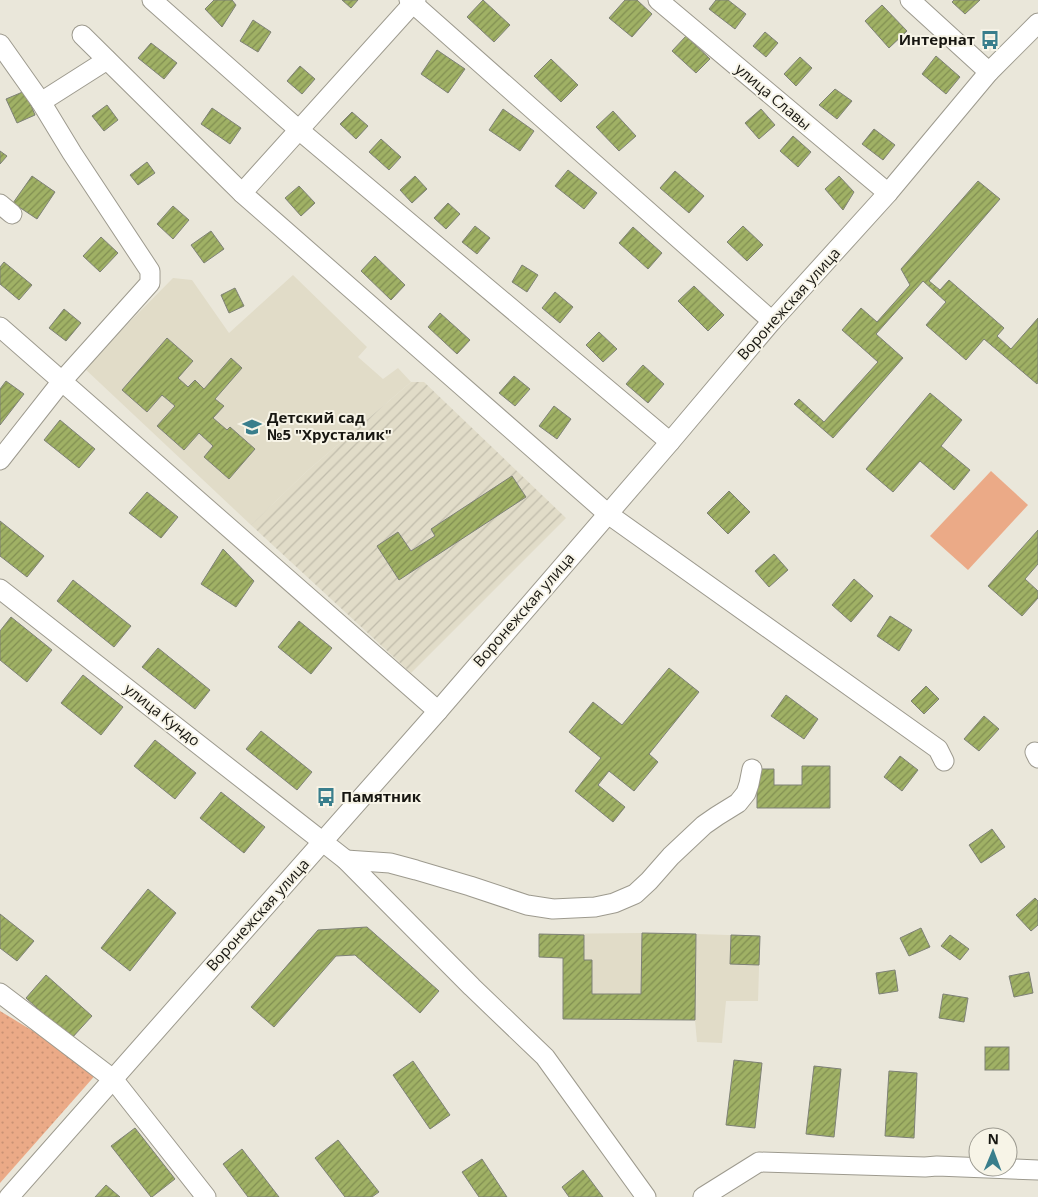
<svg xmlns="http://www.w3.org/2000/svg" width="1038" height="1197" font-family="'Open Sans',sans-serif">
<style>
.built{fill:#e1dcc8}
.industrial{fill:url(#industrial-furrows)}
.green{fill:#ebaa87}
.park{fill:url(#park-dots)}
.building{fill:url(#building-hatch);stroke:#7e8176}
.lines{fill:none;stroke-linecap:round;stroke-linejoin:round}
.minor-casing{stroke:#9d9a8e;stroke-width:21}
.minor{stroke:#fff;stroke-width:19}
.labels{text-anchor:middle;stroke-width:4;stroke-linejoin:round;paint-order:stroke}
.poi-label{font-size:15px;font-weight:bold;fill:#171611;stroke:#f7f4e7;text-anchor:start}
.street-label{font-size:15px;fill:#171611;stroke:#f7f4e7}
</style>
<defs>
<pattern id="industrial-furrows" width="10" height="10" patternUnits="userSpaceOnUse" patternTransform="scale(1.25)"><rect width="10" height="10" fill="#e1dcc8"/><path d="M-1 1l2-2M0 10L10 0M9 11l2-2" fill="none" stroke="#c0bcab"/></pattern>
<pattern id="park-dots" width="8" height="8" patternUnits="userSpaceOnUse" patternTransform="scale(1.25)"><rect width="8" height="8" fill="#ebaa87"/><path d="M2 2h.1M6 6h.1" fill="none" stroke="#c99274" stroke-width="1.8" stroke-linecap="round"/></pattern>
<pattern id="building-hatch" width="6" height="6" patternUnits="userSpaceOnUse" patternTransform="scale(1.25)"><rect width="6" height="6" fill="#a0b165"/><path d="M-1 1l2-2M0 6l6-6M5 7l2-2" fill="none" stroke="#818f52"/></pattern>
</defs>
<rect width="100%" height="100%" fill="#eae7da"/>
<g class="built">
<polygon points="293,275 367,347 358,357 383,379 398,368 411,382 306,472 251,525 84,368 173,278 192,280 229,333"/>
<polygon points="642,933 696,934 760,936 758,1001 726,1001 722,1043 697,1042 695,1020 563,1019 563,958 539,957 539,934"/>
</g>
<polygon class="industrial" points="411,382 424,382 566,518 411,673 251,525 306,472"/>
<polygon class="green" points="991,471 1028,505 968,570 930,536"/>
<polygon class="park" points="0,1011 99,1071 0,1183"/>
<g class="building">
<polygon points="214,0 232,0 236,5 222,27 205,9"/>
<polygon points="342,0 358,0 351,8"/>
<polygon points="483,0 510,25 494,42 467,17"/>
<polygon points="625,0 637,0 652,14 632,37 609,18"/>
<polygon points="716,0 728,0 746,14 735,29 709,9"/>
<polygon points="954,0 980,0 965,14 952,2"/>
<polygon points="882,5 907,31 889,48 865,21"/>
<polygon points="253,20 271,32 258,52 240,41"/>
<polygon points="765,32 778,43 766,57 753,46"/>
<polygon points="686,36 710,59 696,73 672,51"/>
<polygon points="151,43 177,63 164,79 138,58"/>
<polygon points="437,50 465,69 448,93 421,74"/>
<polygon points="936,56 960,77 946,94 922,74"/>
<polygon points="800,57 812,68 796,86 784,74"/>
<polygon points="551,59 578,85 561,102 534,76"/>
<polygon points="300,66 315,79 302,94 287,81"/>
<polygon points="835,89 852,101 837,119 819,105"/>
<polygon points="25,91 35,115 17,123 6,99"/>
<polygon points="107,105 118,120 104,131 92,116"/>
<polygon points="212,108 241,128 230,144 201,124"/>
<polygon points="503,109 534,131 520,151 489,130"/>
<polygon points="761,109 775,125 759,139 745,123"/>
<polygon points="613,111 636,136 619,151 596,127"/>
<polygon points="352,112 368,126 356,139 340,124"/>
<polygon points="874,129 895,145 883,160 862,144"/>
<polygon points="793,136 811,152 798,167 780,151"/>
<polygon points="381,139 401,157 389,170 369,152"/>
<polygon points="0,151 7,156 0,164"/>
<polygon points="147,162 155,173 138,185 130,175"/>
<polygon points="568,170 597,193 584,209 555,186"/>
<polygon points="675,171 704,196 689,213 660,188"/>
<polygon points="32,176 55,192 37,219 13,203"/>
<polygon points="415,176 427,189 412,203 400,190"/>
<polygon points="839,176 854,192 843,210 825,189"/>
<polygon points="978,181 1000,199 929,281 940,290 949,280 1004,328 997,336 1011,349 1038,318 1038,382 1037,384 984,339 966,360 926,325 946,302 923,281 876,334 903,358 833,438 794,404 799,399 824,422 878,362 842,330 861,308 877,322 910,285 901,269"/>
<polygon points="299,186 315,203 301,216 285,198"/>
<polygon points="448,203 460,214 446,229 434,218"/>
<polygon points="173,206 189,220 173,239 157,224"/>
<polygon points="475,226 490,238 477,254 462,242"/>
<polygon points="743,226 763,245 747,261 727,242"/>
<polygon points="633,227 662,253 648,269 619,243"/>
<polygon points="211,231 224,249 204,263 191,245"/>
<polygon points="101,237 118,253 100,272 83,256"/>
<polygon points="375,256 405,285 391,300 361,271"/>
<polygon points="4,262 32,285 19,300 0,284 0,267"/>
<polygon points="522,265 538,275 527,292 512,282"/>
<polygon points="694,286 724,315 708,331 678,301"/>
<polygon points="235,288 244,306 229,313 221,295"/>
<polygon points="555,292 573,307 560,323 542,308"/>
<polygon points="64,309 81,323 66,341 49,328"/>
<polygon points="440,313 470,340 457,354 428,327"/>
<polygon points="599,332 617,349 603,362 586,345"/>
<polygon points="167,338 193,361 178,378 188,387 195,380 204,389 231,358 242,368 215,399 224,406 213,418 227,430 230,427 255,449 229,479 204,457 213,446 199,433 184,450 157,426 175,406 162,395 147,412 122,390"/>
<polygon points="643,365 664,384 648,403 626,384"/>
<polygon points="514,376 530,389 515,406 499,393"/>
<polygon points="6,381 24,394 0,425 0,389"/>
<polygon points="930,393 962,420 941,446 970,470 954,490 920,461 893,492 866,469"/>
<polygon points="554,406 571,419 557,439 539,426"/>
<polygon points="60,420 95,449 79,468 44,440"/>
<polygon points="512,476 526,497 399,580 377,546 398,532 411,551 435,536 431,529"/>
<polygon points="729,491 750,512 728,534 707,513"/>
<polygon points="147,492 178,517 161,538 129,513"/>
<polygon points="0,521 44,556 27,577 0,556"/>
<polygon points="1038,530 1038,564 1025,579 1038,591 1038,598 1022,616 988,586"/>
<polygon points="223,549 254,581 236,607 201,584"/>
<polygon points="774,554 788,570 769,587 755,571"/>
<polygon points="854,579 873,596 851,622 832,605"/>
<polygon points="73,580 131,626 114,647 57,601"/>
<polygon points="890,616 912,630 899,651 877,636"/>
<polygon points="11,617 52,650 27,682 0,660 0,631"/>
<polygon points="299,621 332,648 311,674 278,647"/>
<polygon points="158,648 210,690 195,709 142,667"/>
<polygon points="669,668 699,692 649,754 658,762 634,791 609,771 598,785 625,807 613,822 575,791 601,758 569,732 593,702 622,725"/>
<polygon points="83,675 123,707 101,735 61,703"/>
<polygon points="926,686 939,699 924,714 911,701"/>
<polygon points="786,695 818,719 804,739 771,716"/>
<polygon points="984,716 999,729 979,751 964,739"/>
<polygon points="261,731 312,772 297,790 246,749"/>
<polygon points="155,740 196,773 175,799 134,766"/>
<polygon points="900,756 918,770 902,791 884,777"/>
<polygon points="802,766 830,766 830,808 757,808 757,769 774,769 774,785 802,785"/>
<polygon points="221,792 265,827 244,853 200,818"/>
<polygon points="992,829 1005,847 981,863 969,845"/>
<polygon points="148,889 176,913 130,971 101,948"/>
<polygon points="1035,898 1038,901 1038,925 1031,931 1016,915"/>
<polygon points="0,914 34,941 17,961 0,948"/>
<polygon points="367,927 439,991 420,1013 355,955 336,956 274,1027 251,1007 318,930"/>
<polygon points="921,928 930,947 909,956 900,938"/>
<polygon points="642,933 696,934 695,1020 563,1019 563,958 539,957 539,934 584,935 584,960 592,960 592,994 641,994"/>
<polygon points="731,935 760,936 759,965 730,964"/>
<polygon points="950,935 969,949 960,960 941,946"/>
<polygon points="895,970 898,991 879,994 876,973"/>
<polygon points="1029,972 1033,993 1014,997 1009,976"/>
<polygon points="46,975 92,1016 71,1039 26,998"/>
<polygon points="943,994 968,998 964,1022 939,1018"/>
<rect x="985" y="1047" width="24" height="23"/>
<polygon points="734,1060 762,1063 755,1128 726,1125"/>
<polygon points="413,1061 450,1115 430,1129 393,1075"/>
<polygon points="814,1066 841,1069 834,1137 806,1134"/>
<polygon points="889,1071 917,1073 914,1138 885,1136"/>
<polygon points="135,1128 175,1179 152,1197 151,1197 111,1146"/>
<polygon points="338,1140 379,1192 372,1197 345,1197 315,1158"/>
<polygon points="242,1149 279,1197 248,1197 223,1164"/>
<polygon points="482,1159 507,1197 479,1197 462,1172"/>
<polygon points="583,1170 603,1197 569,1197 562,1187"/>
<polygon points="106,1185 120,1197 95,1197"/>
</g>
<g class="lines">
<g class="minor-casing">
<g id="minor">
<polyline points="152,0 299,130 670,442"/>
<polyline points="409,0 772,321"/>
<polyline points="416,0 242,193 608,514 938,749 944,761"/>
<polyline points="658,0 888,193"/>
<polyline points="910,0 989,72"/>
<polyline points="82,35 242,193"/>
<polyline points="0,44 41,102"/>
<polyline points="0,204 12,214"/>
<polyline points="0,327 438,711"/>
<polyline points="0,460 62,381 150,283 150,271 72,153 41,102 107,60"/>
<polyline points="0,589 346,860 472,987 545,1057 646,1197"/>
<polyline points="1035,752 1038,758"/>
<polyline points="346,860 390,863 416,870 470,886 527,905 553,909 595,907 614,903 635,894 649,881 671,856 704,825 717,816 738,803 746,793 749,784 752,769"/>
<polyline points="0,993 113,1079 206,1197"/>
<polyline points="9,1197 438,711 670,442 772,321 888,193 989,72 1038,23"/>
<polyline points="703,1197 759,1162 925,1167 937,1166 1038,1170"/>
</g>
</g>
<use href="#minor" class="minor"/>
</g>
<defs>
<g id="bus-bare" transform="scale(1.5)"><path d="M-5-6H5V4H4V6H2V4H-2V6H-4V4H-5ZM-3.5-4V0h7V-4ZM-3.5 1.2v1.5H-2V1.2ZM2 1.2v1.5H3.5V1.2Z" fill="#397e8c" stroke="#f7f4e7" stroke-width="2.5" paint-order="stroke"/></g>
<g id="school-bare" transform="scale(1.5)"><path d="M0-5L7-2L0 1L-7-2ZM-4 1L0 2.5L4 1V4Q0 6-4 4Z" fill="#397e8c" stroke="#f7f4e7" stroke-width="2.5" paint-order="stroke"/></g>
</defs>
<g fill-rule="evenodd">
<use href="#bus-bare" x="990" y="40"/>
<use href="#school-bare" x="252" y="427"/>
<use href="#bus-bare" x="326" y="797"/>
</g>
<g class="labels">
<g class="poi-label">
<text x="975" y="45" text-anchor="end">Интернат</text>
<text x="267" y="423">Детский сад<tspan x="267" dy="17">№5 "Хрусталик"</tspan></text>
<text x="341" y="802">Памятник</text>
</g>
<g class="street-label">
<text transform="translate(773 97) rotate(40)" y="5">улица Славы</text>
<text transform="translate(789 304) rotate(-48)" y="5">Воронежская улица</text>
<text transform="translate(524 610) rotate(-49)" y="5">Воронежская улица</text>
<text transform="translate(162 715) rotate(38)" y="5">улица Кундо</text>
<text transform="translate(258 915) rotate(-48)" y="5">Воронежская улица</text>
</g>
</g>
<g transform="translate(993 1152) rotate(1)"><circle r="24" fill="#f7f4e7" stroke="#9d9b91"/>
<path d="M0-4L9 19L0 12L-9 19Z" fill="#397e8c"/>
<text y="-8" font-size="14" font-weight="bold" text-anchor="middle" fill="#171611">N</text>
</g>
</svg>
